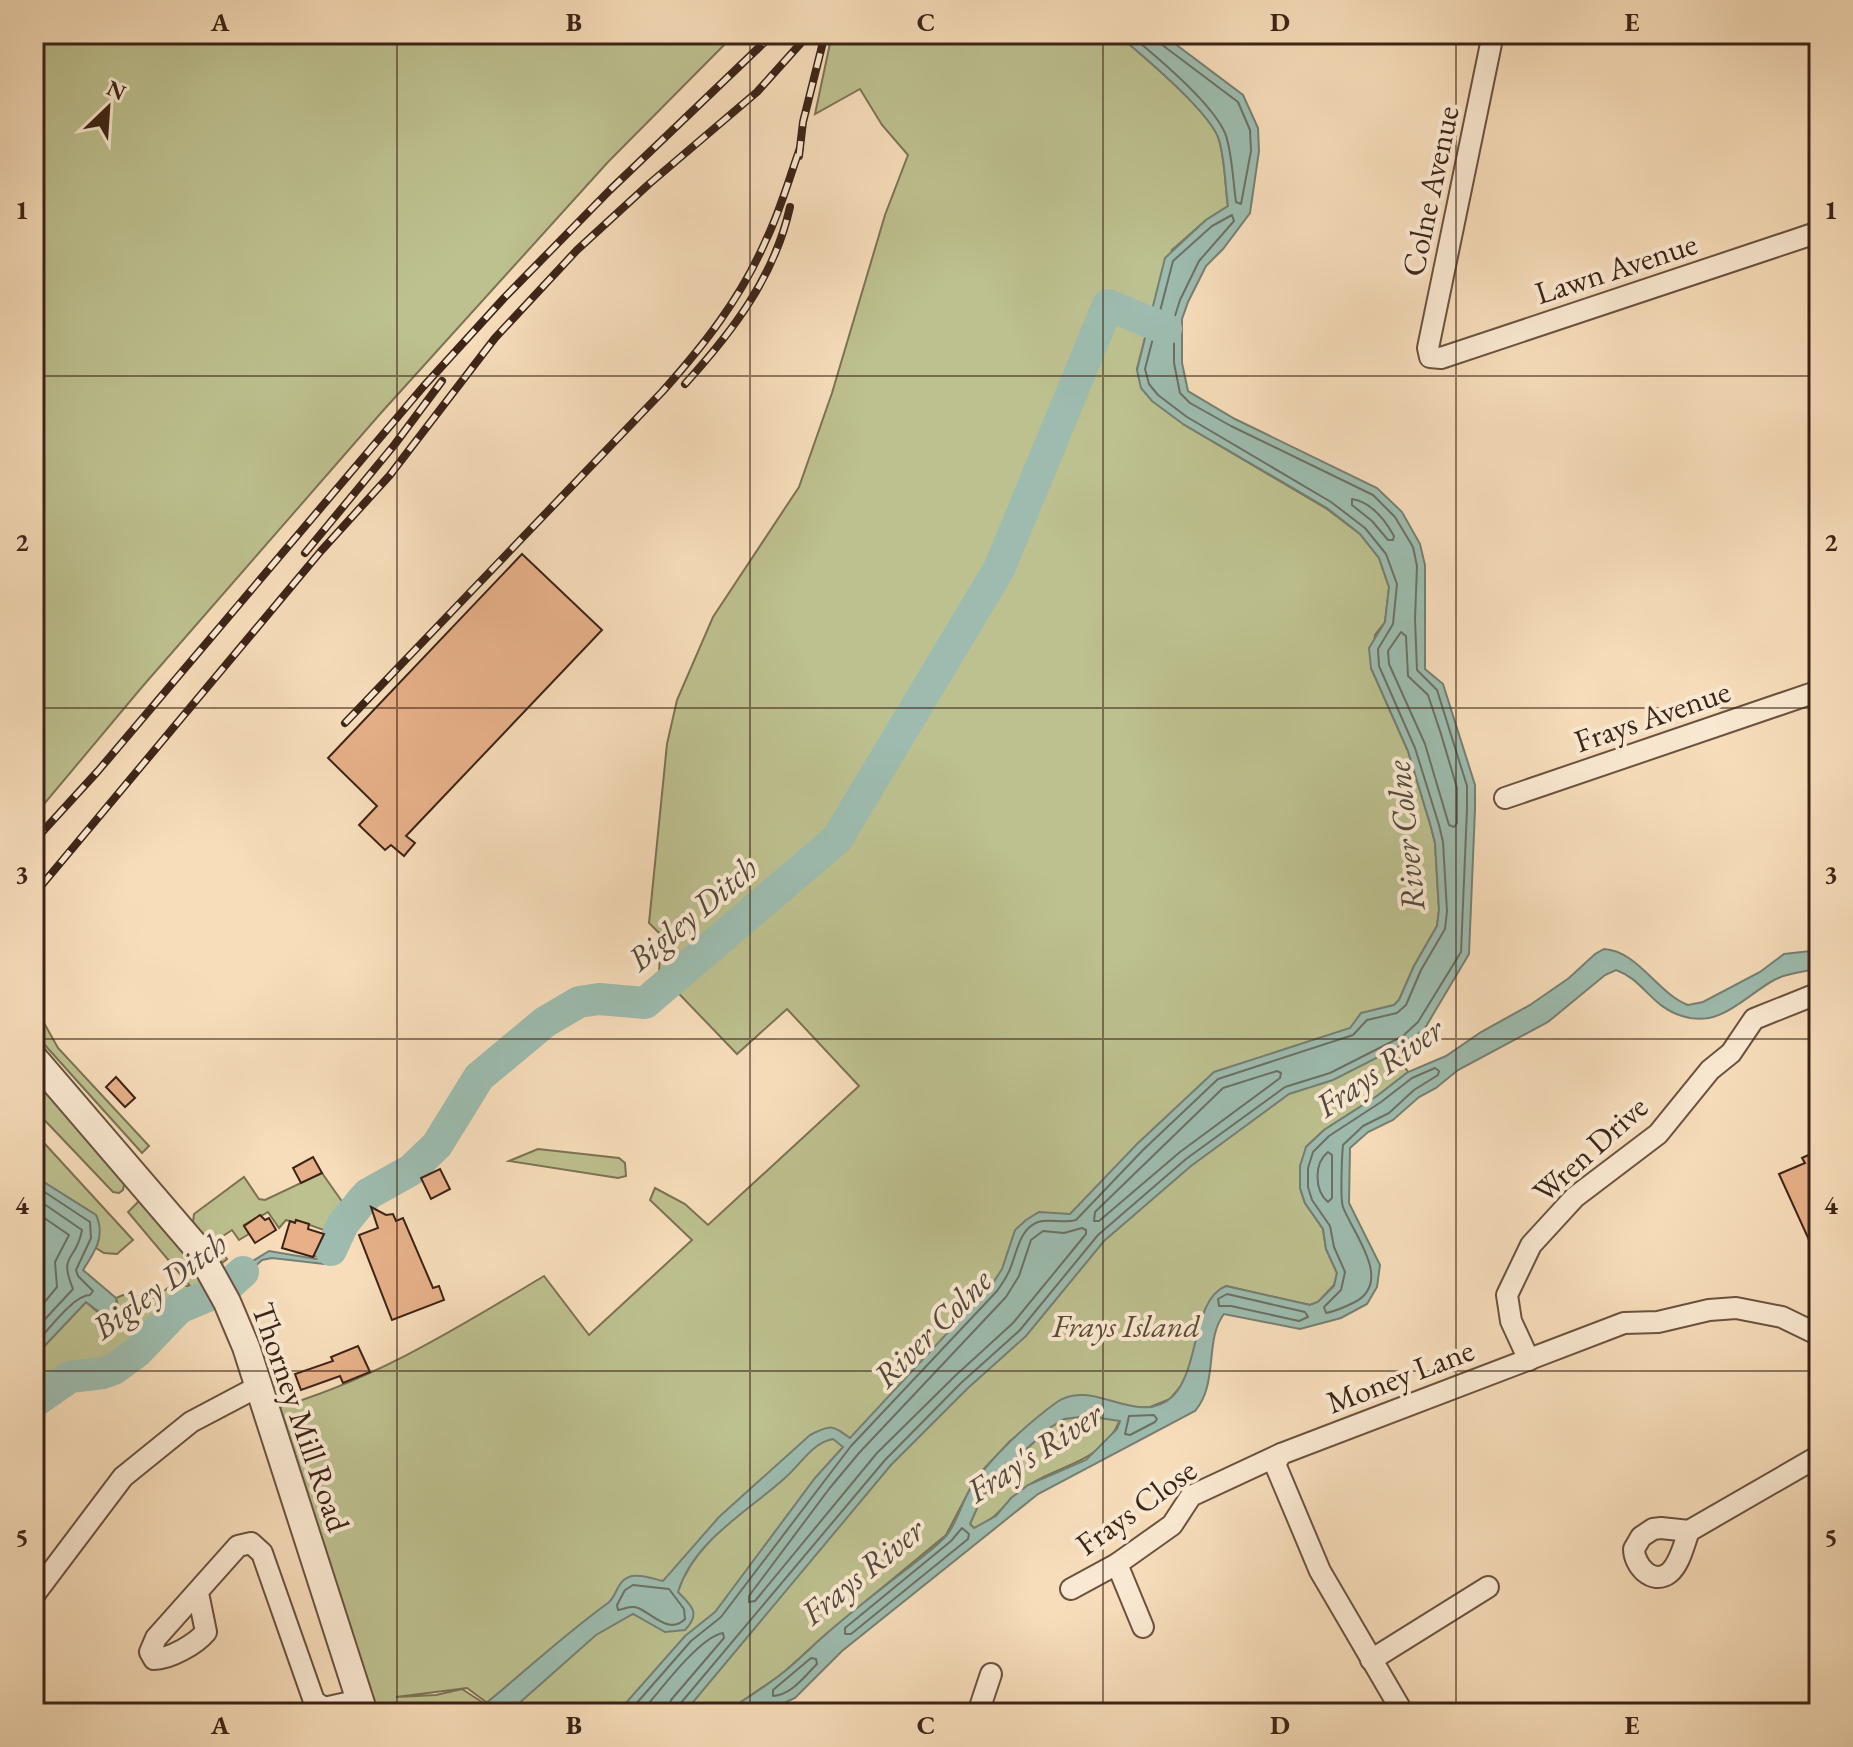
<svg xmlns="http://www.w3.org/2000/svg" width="1853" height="1747" font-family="'EB Garamond',serif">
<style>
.green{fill:#bdc08f;stroke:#7c7254;stroke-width:2}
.water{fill:#9dbcaf;stroke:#767f73;stroke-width:2;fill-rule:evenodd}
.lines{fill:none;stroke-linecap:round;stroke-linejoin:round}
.shore{stroke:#6c7064;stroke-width:2}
.river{stroke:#9dbcaf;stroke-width:32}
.building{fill:#e7b088;stroke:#3c2418;stroke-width:2}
.minor-casing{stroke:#6b5240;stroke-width:24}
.tertiary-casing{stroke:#6b5240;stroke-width:30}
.minor{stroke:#fae9d2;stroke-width:20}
.tertiary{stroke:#fae9d2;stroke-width:26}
.rail-casing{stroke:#3c2418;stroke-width:8}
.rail{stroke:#fae9d2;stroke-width:5;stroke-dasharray:15;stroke-linecap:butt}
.grid{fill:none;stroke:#3c2418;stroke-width:2;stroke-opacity:0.55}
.labels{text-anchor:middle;stroke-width:8;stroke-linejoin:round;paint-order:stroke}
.street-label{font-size:32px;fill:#3c2418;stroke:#fae9d2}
.park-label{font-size:32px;font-style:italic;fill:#5c4b36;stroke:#fae9d2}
.water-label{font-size:34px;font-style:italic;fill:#544a3e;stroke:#fae9d2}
.neatline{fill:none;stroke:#3c2418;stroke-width:3}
.grid-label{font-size:26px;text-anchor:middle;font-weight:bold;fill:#3c2418}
</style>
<rect width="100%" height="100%" fill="#f7ddba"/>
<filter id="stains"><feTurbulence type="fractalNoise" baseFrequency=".0025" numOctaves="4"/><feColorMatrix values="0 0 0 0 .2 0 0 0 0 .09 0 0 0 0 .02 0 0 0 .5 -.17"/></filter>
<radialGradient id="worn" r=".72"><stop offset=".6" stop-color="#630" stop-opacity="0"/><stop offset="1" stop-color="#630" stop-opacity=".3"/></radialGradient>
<g class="green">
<polygon points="34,34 735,34 608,162 380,414 142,687 34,816"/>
<path d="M832,34H1117C1141,54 1208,110 1218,137C1225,156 1225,186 1228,206L1206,220L1172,250L1151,315L1137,369L1183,424L1327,509L1360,534L1379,558L1389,587L1385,622L1375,635L1371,668L1408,751L1431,827L1435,843L1439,910L1437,926L1414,966L1399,1000L1394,1005L1369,1012L1408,1072L1377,1096L1324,1130L1306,1147L1300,1188L1305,1203L1323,1229L1326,1249L1337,1273L1334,1285L1318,1302L1310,1305L1226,1286L1185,1381L1170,1399L1150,1407L1133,1408L1108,1400L1031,1425L1010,1441L983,1470L970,1489L946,1535L825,1635L782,1674L725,1713H501L467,1688L396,1697L436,1695L462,1689L485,1704L474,1713H364L269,1410C369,1383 456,1329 544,1276L589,1335L692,1240L650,1200L655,1188L685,1204L708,1225L859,1086L787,1009L737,1054L659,973L661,935L649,923L667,744L677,700L713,617L799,487L832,393L885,215L908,155L882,125L860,89L815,114Z"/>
<polygon points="34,1005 58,1048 149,1146 142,1153 34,1033"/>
<polygon points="34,1074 125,1180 123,1190 119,1193 113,1192 34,1109"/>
<polygon points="34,1132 133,1240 117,1254 104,1253 96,1248 99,1239 96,1215 34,1176"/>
<polygon points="538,1149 619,1158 625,1163 626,1176 618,1178 509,1161"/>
<polygon points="322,1173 348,1210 339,1218 325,1253 313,1257 324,1230 296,1220 295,1223 286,1220 279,1228 268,1212 244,1225 249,1234 239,1240 232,1230 214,1242 227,1259 222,1263 193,1222 194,1214 244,1177 259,1199 265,1200"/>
<polygon points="144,1201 171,1231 209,1290 173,1305 135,1349 114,1364 99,1370 75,1372 59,1378 47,1399 34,1409 34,1357 86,1302 99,1313 118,1305 116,1298 123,1295 154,1298 175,1283 191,1287 128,1212 138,1202"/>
<path d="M1087,1416L1120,1420C1103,1462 1062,1464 1029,1485C1008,1497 998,1519 975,1529L970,1524L980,1501L997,1475L1051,1427L1064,1419Z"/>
</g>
<g class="water">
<path d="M1117,34H1162L1243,95L1258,128L1259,151L1250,213L1223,249L1206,266L1188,302L1182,319V363L1188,391L1235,419L1377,488L1402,512L1420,544L1425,565V669L1443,684L1475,785V809L1469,954L1425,1028L1408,1042L1333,1080L1289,1094L1191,1166L1104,1241L1026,1336L967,1389L891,1465L684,1713H617L685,1636L715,1612L815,1478L843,1447L833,1439C812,1443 802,1463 786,1477C749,1511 694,1540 678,1592C692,1606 701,1613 685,1630L665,1632L633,1614L596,1635L508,1713H474C519,1677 562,1636 608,1603C618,1595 616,1580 632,1576C642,1574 654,1579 663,1581L719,1517L810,1435C831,1424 832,1425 850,1438L991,1286L1002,1269L1015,1230L1026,1220L1039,1212L1070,1214L1137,1144L1214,1072L1350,1028L1361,1013L1394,1005L1399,1000L1414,966L1437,926L1439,910L1435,843L1431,827L1408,751L1371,668L1369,648L1385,622L1389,587L1379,558L1360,534L1327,508L1183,424L1152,401L1141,388L1137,370L1165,258L1206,220L1228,206C1225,186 1225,155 1218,137C1207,110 1141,54 1117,34Z"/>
<path d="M1604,949C1638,951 1657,993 1688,1005L1703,1002L1760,972L1784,954L1819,950V969C1805,971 1789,973 1776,979C1745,995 1721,1029 1682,1016C1650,1006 1644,980 1616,970L1605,975L1548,1022L1458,1070L1436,1088L1419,1097L1393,1120L1368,1132L1350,1148L1349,1203L1380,1265L1377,1287L1367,1304L1341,1318L1300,1329L1224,1314C1204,1340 1219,1383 1195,1411L1038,1494L842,1651L795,1698L763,1713H725C743,1700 762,1689 780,1675C796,1663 810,1648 825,1635C843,1619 862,1604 881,1589C898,1575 934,1550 947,1535C958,1521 962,1501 972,1486C992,1456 1028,1423 1057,1402C1093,1377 1139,1429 1173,1396C1200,1369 1192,1299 1226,1286L1310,1305L1318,1302L1334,1286L1337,1273L1326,1249L1323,1229L1305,1203L1300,1188V1166L1306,1147L1324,1130L1377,1096L1408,1072L1446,1056L1481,1032L1530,1005L1569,978L1595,954ZM1087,1416L1120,1421L1117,1429L1086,1460L1028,1485L1011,1498L996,1516L974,1528L970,1524L980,1501L997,1475L1051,1427L1064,1419Z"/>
<path d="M34,1176L96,1215C106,1236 94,1253 83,1270L116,1298L117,1310C103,1319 97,1310 86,1302L34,1357Z"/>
<path d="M348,1210L353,1217L324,1264L272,1258L262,1260L235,1285L230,1275L269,1251L316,1259C331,1252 329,1238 334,1226C337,1219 343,1215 348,1210Z"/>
</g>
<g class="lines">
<g class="shore">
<path d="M1129,34C1156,56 1212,103 1225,133C1232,150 1233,182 1236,202L1241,204L1251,151L1250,130L1238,102L1161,44L1158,34"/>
<path d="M1352,499C1372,502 1385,520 1394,536L1393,540H1388L1372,521L1352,505Z"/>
<polygon points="1401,632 1406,636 1408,676 1428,695 1441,734 1457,788 1457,823 1454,827 1449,825 1425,744 1389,664 1388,651"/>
<path d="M1435,1068L1439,1071L1438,1075L1414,1090L1389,1113L1363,1126L1343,1145C1342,1155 1340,1200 1343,1207C1352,1232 1394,1281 1355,1302C1345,1307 1337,1311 1326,1313L1324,1307L1341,1290L1345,1272L1334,1247L1330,1226L1312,1200L1308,1187V1168L1313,1152L1329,1136L1381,1102L1412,1078Z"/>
<polygon points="1277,1071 1281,1073 1280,1078 1180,1152 1099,1221 1094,1221 1095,1212 1223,1088"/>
<path d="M1328,1152L1332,1155V1198L1328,1202C1314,1190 1314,1163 1328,1152Z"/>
<path d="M34,1185L90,1222L91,1238L76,1270L78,1276L93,1291L90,1295C73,1295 47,1332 34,1345"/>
<path d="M34,1197L82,1230C76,1263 58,1252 73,1289L34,1331"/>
<polyline points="34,1211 69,1235 55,1262 57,1287 34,1315"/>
<polygon points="1082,1228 1086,1230 1086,1234 1013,1323 955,1376 877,1453 755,1601 749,1602 749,1596 829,1489 859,1453 1006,1297 1019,1276 1031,1240 1043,1231 1064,1233"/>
<polygon points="1227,1294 1305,1312 1308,1317 1299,1321 1231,1306 1219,1306 1218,1299"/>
<polygon points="1154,1415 1157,1419 1155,1422 1130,1435 1125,1434 1129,1416"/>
<polygon points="962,1528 969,1534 968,1539 851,1634 845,1634 845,1628 951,1541"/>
<path d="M633,1585L669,1589L684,1609L685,1619C669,1635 653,1614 638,1608C631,1605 625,1609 618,1610L617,1605L625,1590Z"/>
<path d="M811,1658L816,1659L817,1664C804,1677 791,1695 773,1696V1690Z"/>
<path d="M628,1713L691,1641L721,1617L851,1446L997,1291C1002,1284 1007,1277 1010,1269C1017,1253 1019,1229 1038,1222C1050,1218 1063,1224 1076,1220L1143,1150L1218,1079L1353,1035L1367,1020L1397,1013L1406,1005L1421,970L1445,929L1447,911L1443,842L1439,825L1415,748L1379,666L1378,649L1393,624L1397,584L1386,554L1365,528L1331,502L1187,417L1158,395L1149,384L1145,369L1173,261L1212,226L1232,215L1234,221L1199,261L1180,300L1174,319V363L1180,393L1190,403L1231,426L1373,495L1395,517L1413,547L1417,566L1415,619L1417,670L1437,690L1467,786V809L1461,952L1418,1022L1403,1036L1330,1073L1285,1087L1186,1159L1098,1235L1020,1330L961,1383L885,1460L680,1704L678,1713"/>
<path d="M641,1713C658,1693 699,1637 723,1633L724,1638L671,1700L668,1713"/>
</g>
<g class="river">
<polyline points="331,1250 343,1224 360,1203 368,1194 411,1170 437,1145 479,1077 545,1022 579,1002 599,999 645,1003 837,839 999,569 1108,305 1166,329"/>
<polyline points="34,1402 70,1377 103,1373 114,1369 137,1352 179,1308 224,1289 243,1272"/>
</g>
</g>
<g class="building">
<polygon points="522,554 602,630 406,836 415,843 404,856 391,845 385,850 359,825 377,806 328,758"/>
<polygon points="116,1077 135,1098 125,1107 106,1087"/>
<polygon points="1819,1150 1819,1236 1809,1240 1779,1174 1805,1163 1802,1158"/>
<polygon points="313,1157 322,1173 301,1183 293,1168"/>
<polygon points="440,1169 450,1189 431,1199 421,1178"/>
<polygon points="371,1207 386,1215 393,1214 396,1221 403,1218 433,1288 439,1286 444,1300 392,1320 359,1235 378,1228"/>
<polygon points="260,1215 265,1220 269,1218 276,1230 255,1243 244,1226"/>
<polygon points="296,1220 309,1224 308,1229 324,1234 313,1257 282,1248 290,1221 295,1223"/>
<polygon points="358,1346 370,1372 343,1383 340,1376 301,1390 295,1374 333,1361 331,1357"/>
</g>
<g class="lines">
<g class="minor-casing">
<g id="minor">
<polyline points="1493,34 1428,348 1430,357 1441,358 1819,232"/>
<polyline points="1505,798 1819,691"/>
<polyline points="1529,1360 1511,1321 1507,1295 1531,1245 1575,1197 1658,1134 1710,1070 1731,1053 1754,1019 1819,993"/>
<path d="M1689,1531C1684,1544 1680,1564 1669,1573C1652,1586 1634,1565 1634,1549L1641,1537L1653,1529L1661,1528L1689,1531L1819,1456"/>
<polyline points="1117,1564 1143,1627"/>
<polyline points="1071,1589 1117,1564 1172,1525 1191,1496 1281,1454"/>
<path d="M198,1593L206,1632C196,1644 170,1659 154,1659L150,1652L156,1638L238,1546L251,1543L262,1553L314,1701L324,1708L360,1700"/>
<polyline points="34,1595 123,1477 191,1422 259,1386"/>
<polyline points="1371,1660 1488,1587"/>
<polyline points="34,1709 36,1713"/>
<polyline points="978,1713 991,1674"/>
<polyline points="1403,1713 1320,1571 1275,1464 1281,1454 1624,1323 1658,1322 1709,1310 1736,1308 1782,1317 1819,1335"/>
</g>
</g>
<g class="tertiary-casing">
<polyline id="tertiary" points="34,1058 197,1248 227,1302 246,1347 364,1713"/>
</g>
<use href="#minor" class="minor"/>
<use href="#tertiary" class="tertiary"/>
<g class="rail-casing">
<g id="rail">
<polyline points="799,156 803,122 825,34"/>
<path d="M685,384C732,332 774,278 790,207"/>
<polyline points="305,553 395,444 442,381"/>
<path d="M345,723L662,392C704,345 741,298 766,240C780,211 789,179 800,148"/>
<polyline points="34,841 98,771 423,387 505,297 610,190 773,34"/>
<polyline points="41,886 321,551 390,475 495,338 577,250 649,184 757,92 809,34"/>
</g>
</g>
<use href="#rail" class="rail"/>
</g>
<path class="grid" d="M397,34V1713M750,34V1713M1103,34V1713M1456,34V1713M34,376H1819M34,708H1819M34,1039H1819M34,1371H1819"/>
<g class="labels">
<g class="street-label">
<text transform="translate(1430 191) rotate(-78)" y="11">Colne Avenue</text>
<text transform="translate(1616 268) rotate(-18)" y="11">Lawn Avenue</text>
<text transform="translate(1652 716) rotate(-19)" y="11">Frays Avenue</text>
<text transform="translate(1590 1149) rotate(-42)" y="11">Wren Drive</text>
<text transform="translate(1400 1376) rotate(-21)" y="11">Money Lane</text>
<text transform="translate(301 1417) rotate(71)" y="11">Thorney Mill Road</text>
<text transform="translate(1136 1507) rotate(-36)" y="11">Frays Close</text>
</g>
<g class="park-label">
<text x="1126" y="1337">Frays Island</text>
</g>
<g class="water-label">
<text transform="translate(1405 836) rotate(-96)" y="12">River Colne</text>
<text transform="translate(692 913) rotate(-40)" y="12">Bigley Ditch</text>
<text transform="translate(1379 1067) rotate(-35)" y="12">Frays River</text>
<text transform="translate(159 1285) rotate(-36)" y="12">Bigley Ditch</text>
<text transform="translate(932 1328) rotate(-45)" y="12">River Colne</text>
<text transform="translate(1034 1452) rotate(-33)" y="12">Fray's River</text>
<text transform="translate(862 1571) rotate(-39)" y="12">Frays River</text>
</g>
</g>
<rect width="1853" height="1747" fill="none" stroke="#f7ddba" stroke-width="88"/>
<g transform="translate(108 108) rotate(25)" stroke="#fae9d2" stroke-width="6" paint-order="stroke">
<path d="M0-6L14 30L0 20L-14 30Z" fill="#3c2418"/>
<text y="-12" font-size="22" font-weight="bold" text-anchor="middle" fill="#3c2418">N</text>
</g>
<rect x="44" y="44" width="1765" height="1659" class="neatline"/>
<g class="grid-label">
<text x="220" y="31">A</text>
<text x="574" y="31">B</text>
<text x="926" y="31">C</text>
<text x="1280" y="31">D</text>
<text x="1632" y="31">E</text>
<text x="22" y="219">1</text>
<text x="1831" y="219">1</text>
<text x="22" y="551">2</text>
<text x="1831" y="551">2</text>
<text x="22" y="883">3</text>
<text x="1831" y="883">3</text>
<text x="22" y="1214">4</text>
<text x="1831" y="1214">4</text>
<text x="22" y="1546">5</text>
<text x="1831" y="1546">5</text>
<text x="220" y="1734">A</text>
<text x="574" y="1734">B</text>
<text x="926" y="1734">C</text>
<text x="1280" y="1734">D</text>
<text x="1632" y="1734">E</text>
</g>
<rect width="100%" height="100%" filter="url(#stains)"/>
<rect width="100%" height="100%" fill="url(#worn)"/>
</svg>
